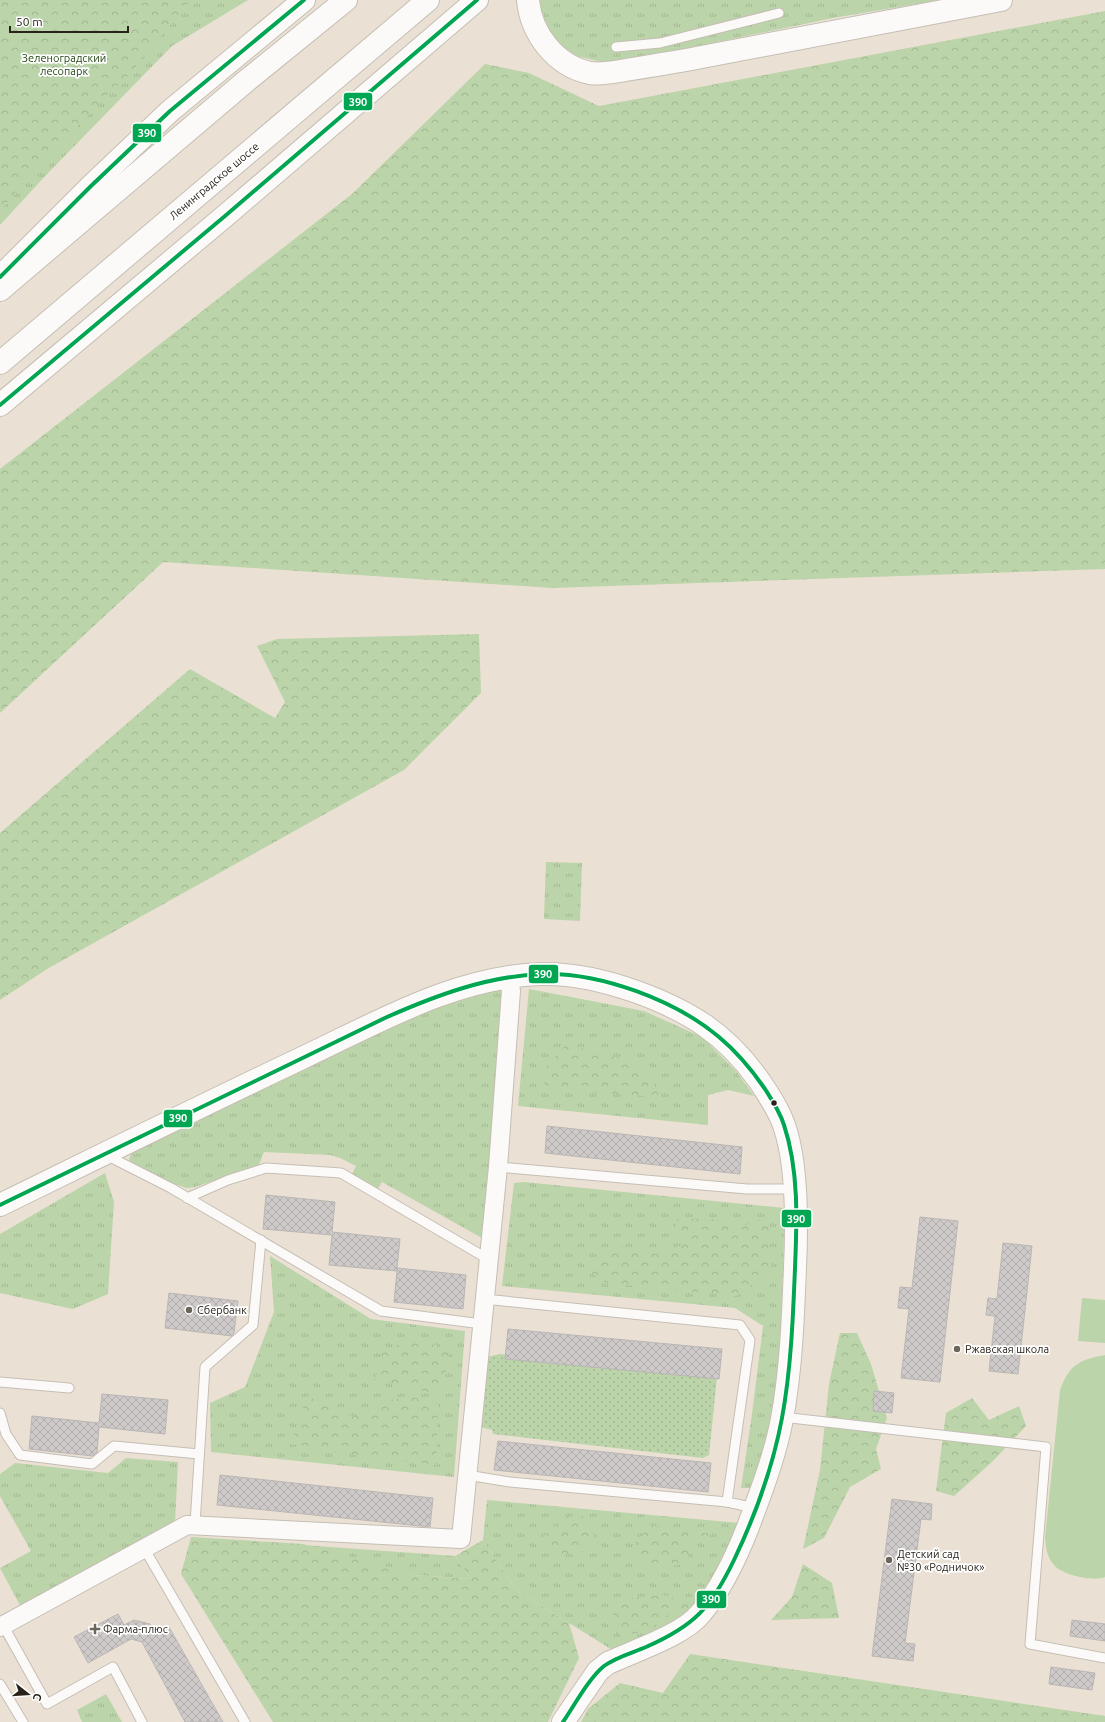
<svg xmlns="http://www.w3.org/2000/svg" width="1105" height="1722" font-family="Ubuntu,sans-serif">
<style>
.grass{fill:url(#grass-tufts)}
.forest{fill:url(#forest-crowns)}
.garden{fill:url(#garden-dots)}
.pitch{fill:#bcd4a9}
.building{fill:url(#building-cross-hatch);stroke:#bab6b5}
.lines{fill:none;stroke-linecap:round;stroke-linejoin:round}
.service-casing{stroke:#c5beb4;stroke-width:11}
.minor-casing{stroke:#c5beb4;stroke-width:20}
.tertiary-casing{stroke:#c5beb4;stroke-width:24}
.primary-casing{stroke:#c5beb4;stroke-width:24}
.trunk-casing{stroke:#c5beb4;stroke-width:24}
.service{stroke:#fcfaf9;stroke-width:9}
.minor{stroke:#fcfaf9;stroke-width:18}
.tertiary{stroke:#fcfaf9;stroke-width:22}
.primary{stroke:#fcfaf9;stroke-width:22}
.trunk{stroke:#fcfaf9;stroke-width:22}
.bus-1-casing{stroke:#fff;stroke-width:7}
.bus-1{stroke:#00a651;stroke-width:4}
.bus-dot{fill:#282219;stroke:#fff;stroke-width:1.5}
.poi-dot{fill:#6c655a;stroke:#fff;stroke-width:1.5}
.labels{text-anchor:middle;stroke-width:3.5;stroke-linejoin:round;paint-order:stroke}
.park-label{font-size:11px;fill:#234713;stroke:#fff}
.street-label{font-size:11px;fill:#282219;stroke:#fff}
.poi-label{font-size:11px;fill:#282219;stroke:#fff;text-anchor:start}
.line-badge{stroke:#fff;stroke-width:1.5}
.badge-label{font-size:11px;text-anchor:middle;font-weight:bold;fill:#fff}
</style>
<defs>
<pattern id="grass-tufts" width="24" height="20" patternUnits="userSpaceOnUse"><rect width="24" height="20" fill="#bcd4a9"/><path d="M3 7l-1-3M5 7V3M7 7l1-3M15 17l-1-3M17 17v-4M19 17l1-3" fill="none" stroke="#a2b691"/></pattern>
<pattern id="forest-crowns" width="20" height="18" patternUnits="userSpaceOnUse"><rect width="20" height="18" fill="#bcd4a9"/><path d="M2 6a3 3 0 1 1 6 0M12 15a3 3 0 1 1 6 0" fill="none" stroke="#a2b691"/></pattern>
<pattern id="garden-dots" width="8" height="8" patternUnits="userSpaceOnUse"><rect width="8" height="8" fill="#bcd4a9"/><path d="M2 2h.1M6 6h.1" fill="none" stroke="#a2b691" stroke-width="1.8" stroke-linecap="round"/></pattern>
<pattern id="building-cross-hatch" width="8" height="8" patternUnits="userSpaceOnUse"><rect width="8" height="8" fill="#cecac9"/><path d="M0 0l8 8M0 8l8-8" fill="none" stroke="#b1adac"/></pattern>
</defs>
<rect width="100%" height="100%" fill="#eae1d4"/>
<g class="grass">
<polygon points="0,0 248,0 172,46 49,172 0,225"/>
<polygon points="536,0 940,0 833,18 611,64 576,56 557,43 545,28"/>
<polygon points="546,862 582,863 580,921 544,919"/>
<polygon points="500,988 503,991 507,1016 482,1238 382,1182 378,1189 352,1174 356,1166 340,1158 330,1155 264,1152 259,1165 195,1187 187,1188 174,1184 130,1162 129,1159 132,1152 253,1092 439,1005"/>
<polygon points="529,989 644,1011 702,1037 736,1071 754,1096 728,1090 708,1095 708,1125 518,1106"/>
<polygon points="105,1173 114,1202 108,1294 73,1309 0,1293 0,1234"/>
<polygon points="524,1182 785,1208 779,1387 754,1488 741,1488 752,1414 763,1326 735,1308 502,1286 514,1183"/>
<polygon points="270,1256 371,1319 465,1331 454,1477 211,1452 210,1403 245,1387 274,1312"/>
<polygon points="126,1458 178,1462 175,1523 22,1609 0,1568 31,1551 0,1496 0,1474 15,1463 108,1473"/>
<polygon points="487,1500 740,1523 704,1598 674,1625 638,1638 614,1651 516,1590 483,1540"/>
<polygon points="303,1545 455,1556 471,1579 415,1575"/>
<polygon points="106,1694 122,1722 82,1722 77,1710"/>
</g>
<g class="forest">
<polygon points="0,0 191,0 131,73 107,95 84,120 29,176 0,211"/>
<polygon points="1105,11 1105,569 552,588 163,562 0,713 0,469 352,194 485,64 529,73 599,106"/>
<polygon points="479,634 481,693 404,770 47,969 0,1000 0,833 190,669 275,718 285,702 257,646 277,639"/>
<polygon points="567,1044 618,1058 650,1073 659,1097 548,1089 539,1075"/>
<polygon points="769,1216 771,1272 736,1296 606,1283 586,1269 615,1246 656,1254 682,1245 674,1220 705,1218 746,1225"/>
<polygon points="840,1333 857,1333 871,1364 887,1418 876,1449 881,1469 850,1487 824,1538 803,1549 820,1470 829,1384"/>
<polygon points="404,1337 450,1349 441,1395 375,1380 382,1350 392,1351"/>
<polygon points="307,1396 354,1417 383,1402 409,1396 438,1404 436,1465 342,1453 291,1444"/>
<polygon points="972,1398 989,1420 1019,1406 1026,1426 992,1462 954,1496 936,1491 946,1413"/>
<polygon points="583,1516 594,1536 581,1554 563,1554 540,1540 564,1517"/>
<polygon points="650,1525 713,1534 689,1542 688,1563 659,1569 639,1564 634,1545"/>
<polygon points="191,1537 303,1544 415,1575 471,1579 455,1556 483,1540 516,1590 569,1623 579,1658 548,1722 273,1722 181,1574"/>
<polygon points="803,1564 832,1583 839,1618 771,1620 792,1597"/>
<polygon points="664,1595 690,1603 688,1610 672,1612 646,1632 618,1635 611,1621 619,1599"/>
<polygon points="690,1654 1105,1716 1105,1722 581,1722 588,1709 620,1683 663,1693"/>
</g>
<polygon class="garden" points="501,1354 717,1377 709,1455 703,1458 493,1434 492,1430 481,1427 486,1357"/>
<g class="pitch">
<polygon points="1082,1298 1105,1300 1105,1343 1078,1341"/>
<path d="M1105,1355V1577C1093,1582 1062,1575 1054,1565C1047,1557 1046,1548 1045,1538L1060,1390C1070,1364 1079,1360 1105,1355Z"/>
</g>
<g class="building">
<polygon points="547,1126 742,1147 740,1174 545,1153"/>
<polygon points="266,1195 335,1202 332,1232 400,1239 397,1268 466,1275 463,1309 394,1302 397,1271 329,1265 332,1235 263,1229"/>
<polygon points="920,1217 958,1221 940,1382 901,1378 909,1309 898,1308 900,1287 912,1288"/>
<polygon points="1003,1243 1032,1246 1018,1374 989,1371 995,1316 986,1315 988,1298 997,1299"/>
<polygon points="169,1293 238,1301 234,1333 232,1336 165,1328"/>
<polygon points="508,1329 722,1349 719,1379 505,1359"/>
<polygon points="874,1391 894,1393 892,1413 873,1411"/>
<polygon points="102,1394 168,1400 165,1434 99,1427 97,1453 93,1456 29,1449 32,1416 99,1423"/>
<polygon points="498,1441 711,1463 708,1492 494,1470"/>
<polygon points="220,1475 433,1498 430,1527 217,1505"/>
<polygon points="892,1499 932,1504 931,1520 921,1519 905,1643 915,1644 913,1661 872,1656"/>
<polygon points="118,1614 124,1625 134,1620 150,1624 155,1634 169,1627 223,1722 185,1722 142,1642 131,1639 88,1663 74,1637"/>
<polygon points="1072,1620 1105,1624 1105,1641 1070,1636"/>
<polygon points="1051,1667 1095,1673 1092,1690 1049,1684"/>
</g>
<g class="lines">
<g class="service-casing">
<g id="service">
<polyline points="616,47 660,43 779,13"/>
<polyline points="106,1155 171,1188 381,1311 482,1324"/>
<polyline points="498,1167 747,1189 794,1189"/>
<polyline points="187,1198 228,1180 266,1168 341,1173 488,1259"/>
<polyline points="484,1299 740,1325 750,1340 727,1502 755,1508"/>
<polyline points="0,1382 69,1388"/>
<polyline points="0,1413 6,1434 20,1455 92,1464 114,1446 199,1454"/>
<polyline points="782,1417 1046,1447 1030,1644 1105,1658"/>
<polyline points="467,1475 510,1482 727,1502"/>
<polyline points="195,1524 205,1367 253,1325 261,1240"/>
<polyline points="144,1548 245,1722"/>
<polyline points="3,1625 47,1704 113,1667 142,1722"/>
<polyline points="0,1684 23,1722"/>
</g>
</g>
<g class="minor-casing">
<polyline id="minor" points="0,1627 187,1525 461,1539 498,1167 511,991 508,977"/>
</g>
<g class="tertiary-casing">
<path id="tertiary" d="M0,1205C100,1156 199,1107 300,1059C377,1023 454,977 541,974C574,973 606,981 637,992C689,1011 725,1033 758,1079C768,1094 778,1108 784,1125C798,1165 797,1225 795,1268C793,1318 791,1370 782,1419C775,1456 761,1492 748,1527C736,1558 722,1588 701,1613C684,1635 634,1651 608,1663L598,1671L563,1722"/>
</g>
<g class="primary-casing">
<g id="primary">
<path d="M528,0C531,34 556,66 590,73C604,75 619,71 632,69C657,65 682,61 707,56C805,37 903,18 1001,0"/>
<polyline points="0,277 91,186 170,111 304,0"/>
<polyline points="0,405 225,216 477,0"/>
</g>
</g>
<g class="trunk-casing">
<g id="trunk">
<polyline points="0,290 245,82 346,0"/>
<polyline points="0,363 428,0"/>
</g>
</g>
<use href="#service" class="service"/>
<use href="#minor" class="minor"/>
<use href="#tertiary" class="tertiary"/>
<use href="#primary" class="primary"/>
<use href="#trunk" class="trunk"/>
<g class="bus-1-casing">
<g id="bus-1">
<polyline points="0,277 91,186 170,111 304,0"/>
<polyline points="0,405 225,216 477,0"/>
<path d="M0,1205L387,1017C437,995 488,976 542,974C600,972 675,1000 719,1037C737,1052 752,1070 765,1089C772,1100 780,1112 784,1125C799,1170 797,1221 795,1268C793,1318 791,1369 782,1418C773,1466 755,1516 734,1560C711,1608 694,1626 646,1647C632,1653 616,1657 604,1666C589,1678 574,1706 563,1722"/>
</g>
</g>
<use href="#bus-1" class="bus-1"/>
</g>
<circle class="bus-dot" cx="774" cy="1103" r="3.5"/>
<g class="poi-dot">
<circle cx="189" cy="1310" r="4"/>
<circle cx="957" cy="1349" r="4"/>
<circle cx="889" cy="1560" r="4"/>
<path d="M93 1623h4v4h4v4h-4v4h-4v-4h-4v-4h4z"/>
</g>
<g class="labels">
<g class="park-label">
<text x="64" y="62">Зеленоградский<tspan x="64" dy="13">лесопарк</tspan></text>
</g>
<g class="street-label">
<text transform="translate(214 181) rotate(-40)" y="4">Ленинградское шоссе</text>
</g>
<g class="poi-label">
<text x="197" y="1314">Сбербанк</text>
<text x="965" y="1353">Ржавская школа</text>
<text x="897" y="1558">Детский сад<tspan x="897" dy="13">№30 «Родничок»</tspan></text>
<text x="103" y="1633">Фарма-плюс</text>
</g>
</g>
<g class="line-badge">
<rect x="343" y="92" width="30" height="19" rx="4" fill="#00a651"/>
<rect x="132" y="123" width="30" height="20" rx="4" fill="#00a651"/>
<rect x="528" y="964" width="31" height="20" rx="4" fill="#00a651"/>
<rect x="163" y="1109" width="30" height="19" rx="4" fill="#00a651"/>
<rect x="781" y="1209" width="31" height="19" rx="4" fill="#00a651"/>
<rect x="696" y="1590" width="31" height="19" rx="4" fill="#00a651"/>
</g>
<g class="badge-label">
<text x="358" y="106">390</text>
<text x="147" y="137">390</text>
<text x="543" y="978">390</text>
<text x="178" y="1122">390</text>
<text x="796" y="1223">390</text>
<text x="711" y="1603">390</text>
</g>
<g transform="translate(28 1694) rotate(107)" stroke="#ffffff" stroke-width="3" paint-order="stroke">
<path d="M0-3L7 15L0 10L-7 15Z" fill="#282219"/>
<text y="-6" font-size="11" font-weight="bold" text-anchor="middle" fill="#282219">С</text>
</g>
<path d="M10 26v6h118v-6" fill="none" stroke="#282219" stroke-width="2"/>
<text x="16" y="26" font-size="12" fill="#282219" stroke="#ffffff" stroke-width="3" paint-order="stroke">50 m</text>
</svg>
